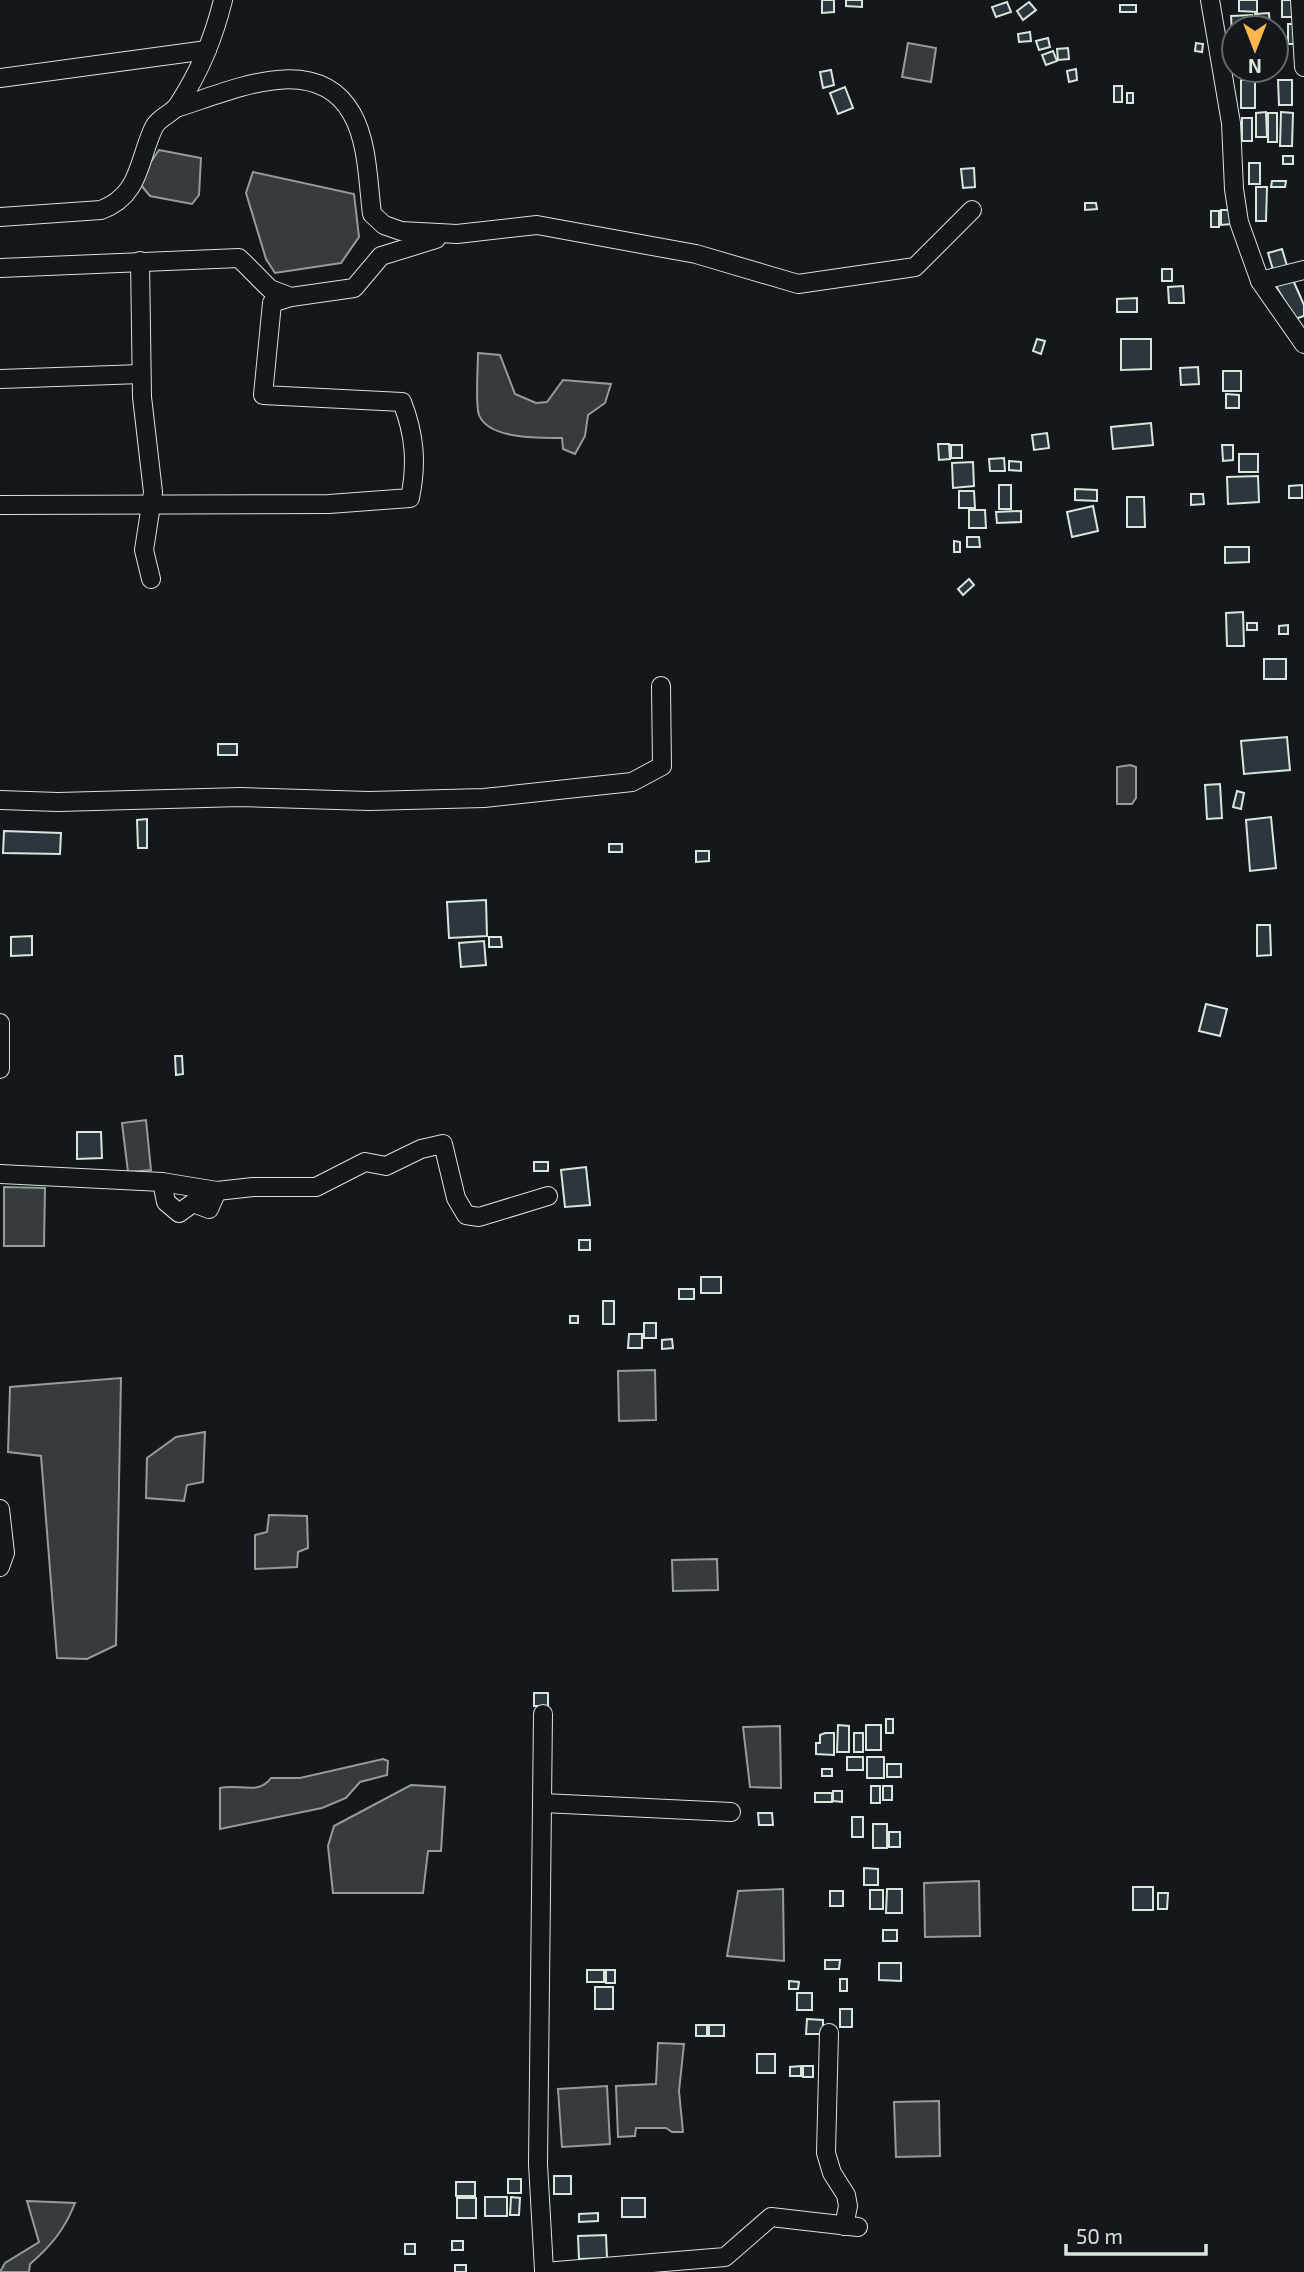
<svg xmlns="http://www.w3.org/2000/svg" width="1304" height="2272" font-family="'Exo 2',sans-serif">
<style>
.water{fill:#363b3e;stroke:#939e99;stroke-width:2}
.building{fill:#2c363c;stroke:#d8e6dc;stroke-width:2}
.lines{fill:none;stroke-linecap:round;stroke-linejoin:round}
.minor-casing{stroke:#d8e6dc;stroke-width:20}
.minor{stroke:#14181c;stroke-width:18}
</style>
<rect width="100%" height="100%" fill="#14181c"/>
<g class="water">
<polygon points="908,43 936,48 931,82 902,77"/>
<polygon points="159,150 201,158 199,195 192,204 150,196 140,184 144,172"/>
<polygon points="253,172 354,194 359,237 341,263 275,273 266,259 246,193"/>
<path d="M478,353L500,355L515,394L536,403L547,402L563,380L611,384L605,403L588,415L585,436L575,454L563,449L562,438C542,438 489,440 479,415C475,403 478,368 478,353Z"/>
<polygon points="1130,765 1136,767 1136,798 1132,804 1117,804 1117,767"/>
<polygon points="146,1120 151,1170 128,1172 122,1123"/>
<polygon points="4,1187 45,1188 44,1246 4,1246"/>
<polygon points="655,1370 656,1420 619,1421 618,1371"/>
<polygon points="121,1378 116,1645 87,1659 57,1658 41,1456 8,1452 10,1387"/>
<polygon points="205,1432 203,1482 187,1485 184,1501 146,1498 147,1458 176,1437"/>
<polygon points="269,1515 307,1516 308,1548 298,1552 297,1567 255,1569 255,1535 267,1532"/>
<polygon points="717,1559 718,1590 673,1591 672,1560"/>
<polygon points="780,1726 781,1788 750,1787 743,1727"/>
<path d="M383,1759L388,1761L387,1775L360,1782L346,1798L322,1808L220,1829V1788C239,1783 258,1796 271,1778H300Z"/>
<polygon points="411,1785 445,1787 441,1851 428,1851 423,1893 333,1893 328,1846 334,1826"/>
<polygon points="979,1881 980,1936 925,1937 924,1883"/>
<polygon points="783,1889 784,1961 727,1956 738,1891"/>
<polygon points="658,2043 684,2044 679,2091 683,2132 672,2132 666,2128 636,2128 635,2136 618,2137 616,2086 656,2084"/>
<polygon points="607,2086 610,2144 562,2147 558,2089"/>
<polygon points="939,2101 940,2156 896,2157 894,2102"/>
<path d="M27,2201L75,2203C65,2229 51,2246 30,2264L29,2272H0L5,2263L39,2242Z"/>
</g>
<g class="building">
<polygon points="822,0 834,0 834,12 822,13"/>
<polygon points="846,0 862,0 862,7 846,6"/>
<polygon points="1239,0 1257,0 1257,12 1239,11"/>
<rect x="1282" y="0" width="12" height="17"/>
<polygon points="1007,2 1011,12 996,17 992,7"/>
<polygon points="1029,2 1036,10 1023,20 1017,11"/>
<rect x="1120" y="5" width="16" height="7"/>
<polygon points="1269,13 1270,28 1256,28 1255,14"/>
<polygon points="1252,15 1252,28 1234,28 1232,34 1231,16"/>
<rect x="1288" y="24" width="10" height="20"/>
<polygon points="1030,32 1031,41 1019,42 1018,34"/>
<polygon points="1048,38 1050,47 1039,50 1036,41"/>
<polygon points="1196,43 1203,44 1202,52 1195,51"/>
<polygon points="1068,48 1069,59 1058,60 1057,49"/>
<polygon points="1053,51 1057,61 1046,65 1042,55"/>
<polygon points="1230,51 1234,51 1234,70 1243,70 1243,74 1230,74"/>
<polygon points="1076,69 1077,80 1069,82 1067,71"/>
<polygon points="831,70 834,85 823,88 820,72"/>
<rect x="1241" y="80" width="14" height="28"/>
<polygon points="1278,80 1292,80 1292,105 1279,105"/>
<rect x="1114" y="86" width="8" height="16"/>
<polygon points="845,87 853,108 838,114 830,93"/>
<rect x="1127" y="93" width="6" height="10"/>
<polygon points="1266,112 1267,137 1256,137 1256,113"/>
<polygon points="1281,112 1293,113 1292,146 1280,146"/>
<rect x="1268" y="113" width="9" height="29"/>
<rect x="1242" y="118" width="10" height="23"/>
<rect x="1283" y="156" width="10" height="8"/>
<rect x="1249" y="163" width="11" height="21"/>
<polygon points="974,168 975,187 963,188 961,169"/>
<polygon points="1272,181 1286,181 1285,187 1271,187"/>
<polygon points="1256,187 1267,187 1266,221 1256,221"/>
<polygon points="1085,203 1096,203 1097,209 1085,210"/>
<polygon points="1221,210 1232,210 1232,224 1221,225"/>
<rect x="1211" y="211" width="8" height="16"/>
<polygon points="1282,249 1288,269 1274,273 1268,253"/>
<rect x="1162" y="269" width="10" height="12"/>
<polygon points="1293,280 1304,305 1304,316 1295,319 1273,281"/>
<polygon points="1183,286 1184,303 1169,303 1168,287"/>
<polygon points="1137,298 1137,312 1117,312 1117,299"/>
<polygon points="1037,339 1045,341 1041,354 1033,351"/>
<polygon points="1121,339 1151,339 1151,369 1121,370"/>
<polygon points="1198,367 1199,384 1181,385 1180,368"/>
<rect x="1223" y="371" width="18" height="20"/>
<polygon points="1226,394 1239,395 1239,408 1226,408"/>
<polygon points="1151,423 1153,445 1113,449 1111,427"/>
<polygon points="1047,433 1049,448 1034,450 1032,435"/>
<polygon points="938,444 949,444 950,459 939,460"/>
<rect x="951" y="445" width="11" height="13"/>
<polygon points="1222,445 1233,445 1233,460 1223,461"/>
<rect x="1239" y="454" width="19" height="18"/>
<polygon points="1004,458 1005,471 990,471 989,459"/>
<polygon points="1009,461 1021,462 1021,471 1009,470"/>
<polygon points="973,462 974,486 953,488 952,463"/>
<polygon points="1258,476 1259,502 1228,504 1227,477"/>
<rect x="999" y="485" width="12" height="24"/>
<polygon points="1302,485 1302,498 1289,498 1289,486"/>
<polygon points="1075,489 1097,490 1097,501 1075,500"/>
<polygon points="959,491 974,491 975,508 959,508"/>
<polygon points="1191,494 1203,494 1204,504 1191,505"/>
<polygon points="1127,497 1144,497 1145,527 1127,527"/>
<polygon points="1093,506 1098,531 1072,537 1067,512"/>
<polygon points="969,510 985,510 986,528 969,528"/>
<polygon points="1021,511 1021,522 997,523 996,512"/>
<polygon points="967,537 979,537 980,547 967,547"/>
<polygon points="954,541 960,542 960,552 954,552"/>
<polygon points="1225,547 1249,547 1249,562 1225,563"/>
<polygon points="969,579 974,585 963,595 958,589"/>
<polygon points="1243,612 1244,646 1227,646 1226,613"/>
<rect x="1247" y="623" width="10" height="7"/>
<polygon points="1288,625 1288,634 1279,634 1279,626"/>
<rect x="1264" y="659" width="22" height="20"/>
<polygon points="1287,737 1290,770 1244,774 1241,741"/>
<rect x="218" y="744" width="19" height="11"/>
<polygon points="1220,784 1222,818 1207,819 1205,785"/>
<polygon points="1237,791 1244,793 1241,809 1233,807"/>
<polygon points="1271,817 1276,868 1250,871 1246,820"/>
<polygon points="147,819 147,848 138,848 137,820"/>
<polygon points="4,831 61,833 60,854 3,853"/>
<rect x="609" y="844" width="13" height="8"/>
<polygon points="696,851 709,851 709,861 696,862"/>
<polygon points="486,900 487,936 449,938 447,902"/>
<polygon points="1257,925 1270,925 1271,955 1257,956"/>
<polygon points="32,936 32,955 11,956 11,937"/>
<polygon points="489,937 501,937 502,947 489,947"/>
<polygon points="484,941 486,965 461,967 459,943"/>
<polygon points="1206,1004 1227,1009 1220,1036 1199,1031"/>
<polygon points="175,1056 182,1056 183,1074 176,1075"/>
<polygon points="77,1132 101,1132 102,1158 77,1159"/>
<rect x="534" y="1162" width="14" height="9"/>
<polygon points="586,1167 590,1205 565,1207 561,1170"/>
<rect x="579" y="1240" width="11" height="10"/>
<rect x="701" y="1277" width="20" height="16"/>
<rect x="679" y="1289" width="15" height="10"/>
<rect x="603" y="1301" width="11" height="23"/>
<rect x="570" y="1316" width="8" height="7"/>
<rect x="644" y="1323" width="12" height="15"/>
<polygon points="629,1334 642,1334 642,1348 628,1348"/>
<polygon points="672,1339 673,1348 662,1349 662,1340"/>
<rect x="534" y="1693" width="14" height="13"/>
<rect x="886" y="1719" width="7" height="14"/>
<polygon points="838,1725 849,1726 849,1752 837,1752"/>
<rect x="866" y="1725" width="15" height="25"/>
<polygon points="825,1733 834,1733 834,1755 816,1754 816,1743 820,1743 820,1735"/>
<rect x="854" y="1733" width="9" height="19"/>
<rect x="847" y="1757" width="16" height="13"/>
<rect x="867" y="1757" width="17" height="21"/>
<rect x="887" y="1764" width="14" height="13"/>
<rect x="822" y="1769" width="10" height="7"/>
<rect x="871" y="1786" width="9" height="17"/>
<rect x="883" y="1786" width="9" height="14"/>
<polygon points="833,1791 842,1791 842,1802 833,1801"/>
<rect x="815" y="1793" width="17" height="9"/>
<polygon points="758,1813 772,1813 773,1825 759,1825"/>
<rect x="852" y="1817" width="11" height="20"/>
<rect x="873" y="1824" width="14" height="24"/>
<rect x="889" y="1832" width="11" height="15"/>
<polygon points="864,1868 878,1869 878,1885 864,1885"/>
<rect x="1133" y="1887" width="20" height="23"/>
<polygon points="887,1889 902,1889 902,1913 886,1913"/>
<rect x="870" y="1890" width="13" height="19"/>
<rect x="830" y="1891" width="13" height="15"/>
<polygon points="1158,1893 1168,1893 1167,1909 1158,1909"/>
<rect x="883" y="1930" width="14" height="11"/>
<polygon points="825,1960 840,1960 839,1969 825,1969"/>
<polygon points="879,1963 901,1963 901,1981 879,1980"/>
<rect x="587" y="1970" width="17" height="12"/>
<rect x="606" y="1970" width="9" height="13"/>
<rect x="840" y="1979" width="7" height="12"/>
<polygon points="789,1981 799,1982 798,1989 789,1989"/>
<rect x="595" y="1987" width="18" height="22"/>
<rect x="797" y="1993" width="15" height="17"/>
<rect x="840" y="2009" width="12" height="18"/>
<polygon points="807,2019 823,2020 823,2034 806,2034"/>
<rect x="696" y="2025" width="11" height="11"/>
<rect x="709" y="2025" width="15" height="11"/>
<rect x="757" y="2054" width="18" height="19"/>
<polygon points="801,2066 801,2076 790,2076 790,2067"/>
<rect x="803" y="2066" width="10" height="11"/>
<rect x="554" y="2176" width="17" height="18"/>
<rect x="508" y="2179" width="13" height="14"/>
<rect x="456" y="2182" width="19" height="14"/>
<rect x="485" y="2197" width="22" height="19"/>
<polygon points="511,2197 520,2198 519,2215 510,2215"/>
<rect x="457" y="2198" width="19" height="20"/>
<rect x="622" y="2198" width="23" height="19"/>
<polygon points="598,2213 598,2221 579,2222 579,2214"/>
<polygon points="606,2235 607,2258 579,2259 578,2236"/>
<rect x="452" y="2241" width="11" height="9"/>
<rect x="405" y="2244" width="10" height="10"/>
<rect x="455" y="2265" width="11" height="7"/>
</g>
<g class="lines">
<g class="minor-casing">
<g id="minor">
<polyline points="1210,0 1231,123 1234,189 1239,222 1260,281 1304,344"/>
<polyline points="1300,0 1304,67"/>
<polyline points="0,78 207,50"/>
<path d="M176,108C231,91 316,50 352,114C368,142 368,183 372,214L384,225L401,231L457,234L537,225L696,254L798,284L915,267L972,210"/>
<path d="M0,217L101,210C141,195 138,160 154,127C159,117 172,114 178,105C199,73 214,37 223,0"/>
<polyline points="140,261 142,397 153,492 144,550 151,579"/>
<polyline points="0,268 239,258 270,289 291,297 354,288 381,256 436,239"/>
<polyline points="1260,281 1304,270"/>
<polyline points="0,379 141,374"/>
<path d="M0,505L329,504L410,498C417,464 415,435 402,402L263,395L272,303L291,297"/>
<polyline points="0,800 58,802 241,797 369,801 484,798 632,782 662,766 661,686"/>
<polyline points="0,1023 0,1069"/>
<polyline points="0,1174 162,1182 217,1191 253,1187 316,1187 365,1162 386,1166 421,1149 443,1144 456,1198 466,1215 479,1217 548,1196"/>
<polyline points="162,1182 166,1202 179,1213 193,1203 209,1209 217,1191"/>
<polyline points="0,1509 5,1553 0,1567"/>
<polyline points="543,1714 538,2164 544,2270"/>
<polyline points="543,1803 731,1812"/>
<polyline points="829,2033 826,2153 832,2173 846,2195 848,2206 844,2226"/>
<polyline points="544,2272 725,2257 771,2217 858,2227"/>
</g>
</g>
<use href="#minor" class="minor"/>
</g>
<g transform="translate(1255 49) rotate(180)"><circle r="33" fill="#14181c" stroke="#626a69" stroke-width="2"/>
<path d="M0-5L12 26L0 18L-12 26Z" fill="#ffb74d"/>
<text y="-10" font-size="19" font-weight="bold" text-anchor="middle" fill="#d8e6dc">N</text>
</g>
<path d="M1066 2244v10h140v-10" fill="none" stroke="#d8e6dc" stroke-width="3.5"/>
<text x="1076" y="2244" font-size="21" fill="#d8e6dc" stroke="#14181c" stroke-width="5" paint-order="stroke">50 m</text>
</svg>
